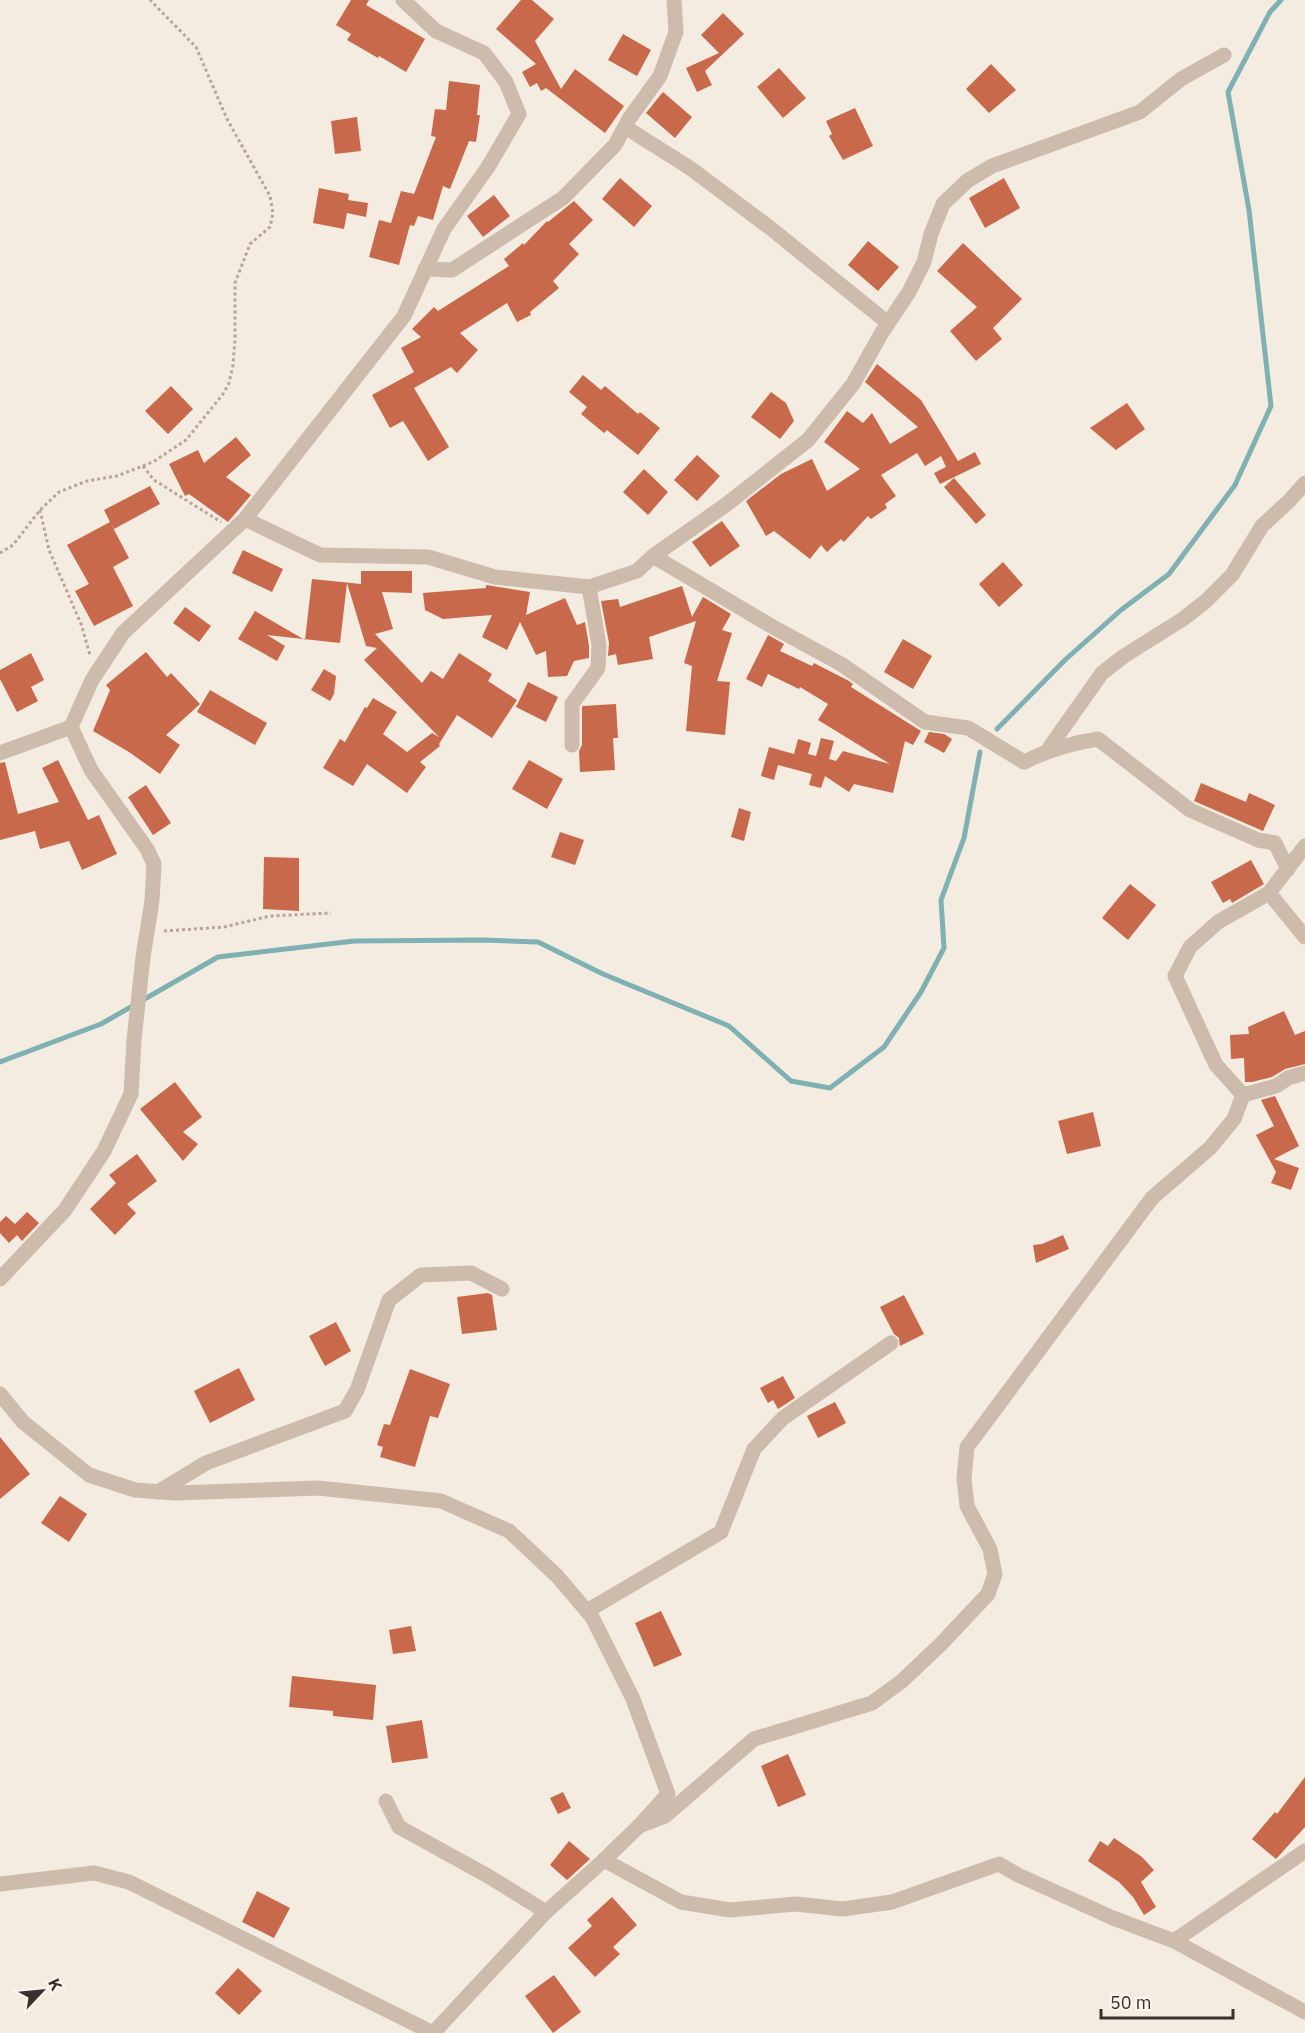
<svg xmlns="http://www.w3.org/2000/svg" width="1305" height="2033" font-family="'IBM Plex Sans',sans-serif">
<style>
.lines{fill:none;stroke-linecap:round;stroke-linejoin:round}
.stream{stroke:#7fb0b2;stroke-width:5}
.building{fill:#c8694b}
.path{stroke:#b9a596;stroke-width:3;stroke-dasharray:3 3;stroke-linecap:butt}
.minor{stroke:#cdbbac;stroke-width:15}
</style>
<rect width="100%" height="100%" fill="#f4ebe1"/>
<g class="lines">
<g class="stream">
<polyline points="997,729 1065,660 1121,610 1169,574 1235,485 1271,406 1249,210 1228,92 1270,12 1281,0"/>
<polyline points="0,1062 101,1024 218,957 354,941 483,940 538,942 603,974 729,1026 791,1081 830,1088 884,1047 921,992 944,948 941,900 964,838 980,752"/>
</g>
</g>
<g class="building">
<polygon points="351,0 369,0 366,5 425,39 406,72 379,56 378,58 347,40 351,34 336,25"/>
<polygon points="521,0 532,0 554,19 535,41 561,89 575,69 624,106 605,133 546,88 541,91 537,83 530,87 522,72 536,64 496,29"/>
<polygon points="723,13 744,34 705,71 712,85 697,92 686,68 719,53 701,35"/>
<polygon points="623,34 651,50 637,76 608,60"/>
<polygon points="991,64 1016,90 989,113 966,89"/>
<polygon points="779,68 806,98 783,118 757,87"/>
<polygon points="449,81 480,85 477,115 480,115 476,142 469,141 450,189 443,186 433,220 418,216 414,226 410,225 399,265 369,257 379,220 391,223 401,191 414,194 436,137 431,136 435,109 446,110"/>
<polygon points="663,92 692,117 675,138 646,113"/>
<polygon points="855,108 873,146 843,160 829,136 832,134 826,121"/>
<polygon points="357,117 361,151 335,154 331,121"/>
<polygon points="620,178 652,206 634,227 602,199"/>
<polygon points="1004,178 1020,208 985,228 969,198"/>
<polygon points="319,188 349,194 348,200 368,203 366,217 347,213 344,229 313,223"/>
<polygon points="494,195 510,216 483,237 467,216"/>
<polygon points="574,201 593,220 569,244 579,254 553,281 559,288 530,312 531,315 517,322 507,303 460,333 478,350 457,373 451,367 414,388 449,447 428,461 403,421 390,428 372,395 414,372 401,348 421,337 412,329 434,307 438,311 509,266 504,259 523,243 524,245 547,221 548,222"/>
<polygon points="868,241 899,267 878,291 848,265"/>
<polygon points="963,243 1022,299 993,328 1002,339 976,361 950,331 977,307 937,271"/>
<polygon points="877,364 921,400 958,461 975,452 981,464 940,484 934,473 946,467 941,456 925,466 917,453 881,475 896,496 885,504 887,508 871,519 868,516 844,542 841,539 827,552 821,545 810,559 774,531 766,536 746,501 781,474 812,459 827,491 860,469 824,442 847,411 863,423 872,413 890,444 918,427 865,382"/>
<polygon points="583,375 601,390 605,386 638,414 640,412 660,428 638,455 607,430 604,433 581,414 587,407 569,392"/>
<polygon points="171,386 193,409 168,434 145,411"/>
<polygon points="771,392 786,403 794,421 780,439 751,417"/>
<polygon points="1127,403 1145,429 1116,450 1090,428"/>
<polygon points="236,437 251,455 226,477 251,495 228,522 189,494 185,496 169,464 198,450 204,463"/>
<polygon points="697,455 720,476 697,501 674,480"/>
<polygon points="644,469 668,492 648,515 623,492"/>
<polygon points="954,478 986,515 976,524 944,487"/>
<polygon points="150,486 160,504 114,529 111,524 129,558 113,567 133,606 94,626 75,591 89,584 67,545 110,522 104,510"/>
<polygon points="722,521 740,546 710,567 692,542"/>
<polygon points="243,550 283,569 272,592 232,573"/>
<polygon points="1003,562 1023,585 999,607 979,584"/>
<polygon points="361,571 412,571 412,593 382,592 393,629 375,634 422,683 431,671 443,679 459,653 492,674 488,681 517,700 492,738 457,715 439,744 440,746 420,762 426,767 407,793 367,764 353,786 323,768 340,739 345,742 365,707 367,708 373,698 397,712 383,734 407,752 432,733 439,737 364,660 377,648 366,646 347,583 340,643 267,635 285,646 277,661 238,639 255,611 305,640 312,579 361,584"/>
<polygon points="486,585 530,592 526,615 565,598 577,625 585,622 589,646 589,658 574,661 567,676 548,677 546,651 536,655 520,622 507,650 482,637 492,615 443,619 425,610 423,593 486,588"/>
<polygon points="682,586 692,617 703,597 731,614 722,630 732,633 717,681 730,682 725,735 686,731 692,666 684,663 696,621 649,637 653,659 618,665 616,654 608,656 609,643 601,601 618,599 620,607"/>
<polygon points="185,607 211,626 199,642 173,623"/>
<polygon points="768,635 784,644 780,651 812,666 814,663 849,681 853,684 851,687 921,731 913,745 905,741 893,793 854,784 849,792 825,776 821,788 809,785 812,774 778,765 774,780 761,776 769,747 794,754 798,739 811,743 808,754 816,756 821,738 834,741 829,759 836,761 843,751 890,764 818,720 828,704 800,687 799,689 768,674 762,687 746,679"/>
<polygon points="903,639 932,656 913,689 884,672"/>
<polygon points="146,652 167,677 171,673 200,704 166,735 180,745 160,774 129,752 93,731 110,690 106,685"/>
<polygon points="31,653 44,680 31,687 38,701 17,712 0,679 0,670"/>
<polygon points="324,669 336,676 334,694 330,701 311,690"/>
<polygon points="528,682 558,697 546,722 516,707"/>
<polygon points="210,690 267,723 255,745 197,712"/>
<polygon points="616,704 618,738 613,738 615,770 580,772 579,751 582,745 582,707 583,706"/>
<polygon points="929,732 944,734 952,739 944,753 924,742"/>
<polygon points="58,760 88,820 99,815 117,854 82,870 69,841 40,849 35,831 0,840 0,763 5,762 18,814 59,802 42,768"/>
<polygon points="529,760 563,779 547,809 512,789"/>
<polygon points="1201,783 1246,802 1249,793 1275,805 1263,831 1194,801"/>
<polygon points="146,785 171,823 153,835 128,797"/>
<polygon points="739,808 751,812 744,841 731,837"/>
<polygon points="560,832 584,840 575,865 551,857"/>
<polygon points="264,857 299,858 299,911 263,909"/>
<polygon points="1251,860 1264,884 1232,903 1230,899 1223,903 1211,882"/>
<polygon points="1130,884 1156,905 1128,940 1102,918"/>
<polygon points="1284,1011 1295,1035 1305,1031 1305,1064 1285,1069 1272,1077 1252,1082 1245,1082 1244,1058 1231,1059 1230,1035 1249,1034 1248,1027"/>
<polygon points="175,1082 202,1117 183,1132 198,1144 183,1161 140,1109"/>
<polygon points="1275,1096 1299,1146 1274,1159 1299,1168 1291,1190 1271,1183 1276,1172 1256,1135 1274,1126 1261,1100"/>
<polygon points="1093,1112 1101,1146 1067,1154 1058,1121"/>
<polygon points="137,1154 157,1181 127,1204 136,1213 115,1235 90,1209 116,1183 109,1175"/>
<polygon points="27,1212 39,1223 22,1241 17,1235 9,1243 0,1233 0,1222 6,1216 15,1224"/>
<polygon points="1063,1235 1069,1249 1036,1263 1033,1245 1042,1244"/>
<polygon points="488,1293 492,1295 497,1330 462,1334 457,1297"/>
<polygon points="904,1295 924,1334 900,1346 899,1338 894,1334 880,1307"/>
<polygon points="336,1322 351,1351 325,1366 309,1336"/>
<polygon points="239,1368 255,1400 210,1423 194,1391"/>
<polygon points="410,1369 450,1384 438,1418 430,1416 415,1467 380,1457 383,1447 377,1445 384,1424 390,1425"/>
<polygon points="783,1376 795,1398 778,1409 773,1400 768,1403 760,1388"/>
<polygon points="835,1402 846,1423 818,1438 807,1416"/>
<polygon points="0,1437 30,1474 0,1499"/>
<polygon points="60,1496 87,1514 69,1542 41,1523"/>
<polygon points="661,1611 682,1655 654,1667 635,1623"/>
<polygon points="411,1626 416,1651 393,1654 389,1630"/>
<polygon points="292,1676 376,1685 373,1720 333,1716 333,1711 289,1707"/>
<polygon points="422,1720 428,1758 392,1763 386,1726"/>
<polygon points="788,1754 806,1795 778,1807 761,1766"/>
<polygon points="1305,1777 1305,1827 1276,1859 1252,1839 1275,1812 1277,1814"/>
<polygon points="563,1792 571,1808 558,1814 550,1798"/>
<polygon points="1114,1838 1142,1857 1154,1870 1141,1882 1156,1907 1144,1915 1133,1897 1119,1882 1088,1861 1100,1841 1108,1846"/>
<polygon points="569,1841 590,1859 567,1880 550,1865"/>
<polygon points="257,1891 290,1908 274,1938 242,1922"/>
<polygon points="612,1897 637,1925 613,1947 620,1954 595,1977 568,1948 592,1926 587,1920"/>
<polygon points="238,1968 262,1991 239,2015 215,1993"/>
<polygon points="554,1975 581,2012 553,2033 525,1996"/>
</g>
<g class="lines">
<g class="path">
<polyline points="143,466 154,480 221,522"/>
<polyline points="40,510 49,550 81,624 90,655"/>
<polyline points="0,553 13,545 40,510 59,492 87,481 117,476 153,462 186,440 223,394 229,383 233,365 235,340 235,283 250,244 270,227 273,213 270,196 227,119 196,47 150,0"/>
<polyline points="164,931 224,927 270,916 331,913"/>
</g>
<g class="minor">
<polyline points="625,127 690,168 769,227 888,323"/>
<polyline points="425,269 452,270 563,198 615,145 629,119 660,76 676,32 674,0"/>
<polyline points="245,519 320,555 428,557 495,577 589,587 637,571 653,556 727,504 808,440 853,384 881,334 909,292 924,262 931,234 943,204 967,181 992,166 1140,112 1181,79 1224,55"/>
<path d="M653,556L773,627L841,664L925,722L968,728L1024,762C1048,750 1071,743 1098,739L1190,810L1258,840L1275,843L1288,869"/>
<polyline points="572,745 572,704 598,668 599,645 589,587"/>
<polyline points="1047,751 1102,673 1124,656 1183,619 1206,601 1232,575 1262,526 1289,501 1305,483"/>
<polyline points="0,753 71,727"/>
<polyline points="1269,893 1305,937"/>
<polyline points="1243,1095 1276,1086 1288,1078 1305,1073"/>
<polyline points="0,1279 65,1210 104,1151 131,1094 134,1040 143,957 152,901 154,864 147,849 91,770 71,727 92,680 123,633 245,519 404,316 444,229 488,167 519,114 506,82 484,53 436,31 403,0"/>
<polyline points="0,1394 23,1422 89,1475 135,1490 175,1493 318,1488 441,1501 509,1531 557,1576 592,1617 633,1699 668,1794 639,1826 604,1860 546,1912 433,2033"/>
<polyline points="158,1492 206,1463 345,1411 357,1390 389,1300 421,1275 471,1273 502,1289"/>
<polyline points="587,1611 721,1532 754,1449 783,1418 891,1343"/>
<polyline points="386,1801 399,1827 488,1876 546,1912"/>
<polyline points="639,1826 665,1816 754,1739 872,1703 902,1681 941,1644 988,1594 995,1574 990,1549 967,1506 964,1478 967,1447 1152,1198 1210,1148 1234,1119 1243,1095 1216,1065 1175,976 1190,947 1218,922 1269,893 1305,846"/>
<polyline points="604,1860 681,1902 730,1910 796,1904 843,1909 892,1902 999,1864 1018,1875 1113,1918 1174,1941 1305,2012"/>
<polyline points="0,1884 94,1873 129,1882 433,2033"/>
<polyline points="1174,1941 1305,1851"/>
</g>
</g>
<g transform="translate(42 1991) rotate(64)" stroke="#fbf5ee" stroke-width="4.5" paint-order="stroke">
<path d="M0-4.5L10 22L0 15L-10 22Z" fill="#3b302b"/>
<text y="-9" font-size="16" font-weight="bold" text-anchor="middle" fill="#3b302b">K</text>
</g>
<path d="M1101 2009v9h132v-9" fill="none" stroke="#3b302b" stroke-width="3"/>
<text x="1110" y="2009" font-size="18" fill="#3b302b" stroke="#fbf5ee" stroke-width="4.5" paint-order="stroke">50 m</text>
</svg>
